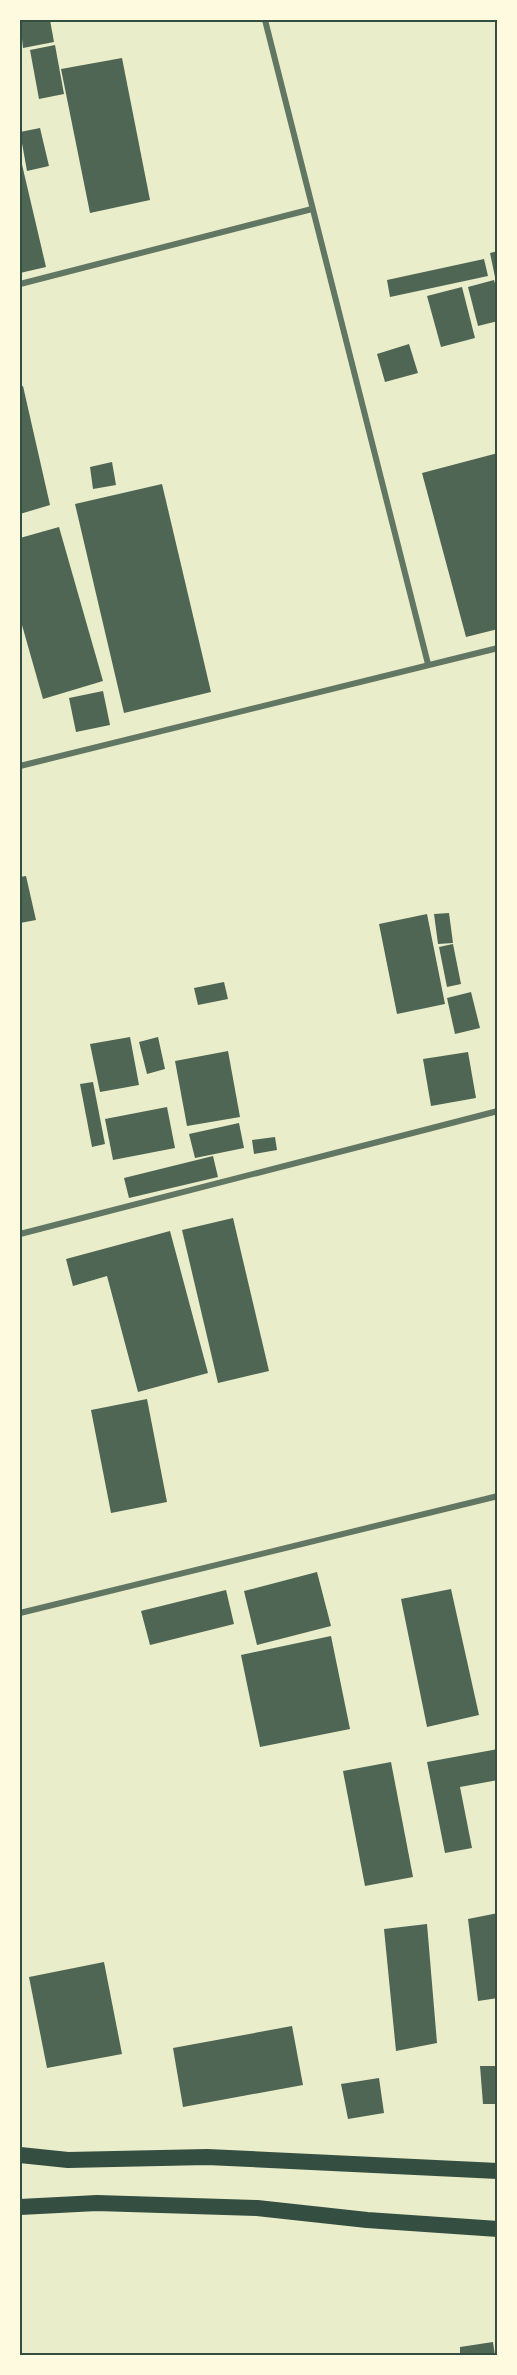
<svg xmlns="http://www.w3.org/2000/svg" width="517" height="2375" font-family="'Sofia Sans Condensed',sans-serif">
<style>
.building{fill:#4f6655}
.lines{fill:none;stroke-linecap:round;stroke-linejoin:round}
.minor{stroke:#617663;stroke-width:6}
.trunk{stroke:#344e41;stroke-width:16}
.neatline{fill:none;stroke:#344e41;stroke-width:2}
</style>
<rect width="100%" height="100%" fill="#e9edc9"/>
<g class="building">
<polygon points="20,20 50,20 54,42 23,48"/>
<polygon points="55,45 64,94 39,99 30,50"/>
<polygon points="122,58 150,200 90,213 61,69"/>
<polygon points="40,128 49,166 27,171 20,132"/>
<polygon points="20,156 46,267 20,273"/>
<polygon points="498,251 498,276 495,277 490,253"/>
<polygon points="484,259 488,276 390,297 387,280"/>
<polygon points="494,280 498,294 498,321 478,326 468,287"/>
<polygon points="462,287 475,338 441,347 427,296"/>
<polygon points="409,344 418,373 385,382 377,354"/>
<polygon points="23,386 50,505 20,514 20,387"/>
<polygon points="498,453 498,629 466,637 422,473"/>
<polygon points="112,462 116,485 93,489 90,467"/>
<polygon points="162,484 211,692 124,713 75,504"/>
<polygon points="59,527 103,681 43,699 20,618 20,538"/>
<polygon points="103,691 110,725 76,732 69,698"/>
<polygon points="26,876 36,920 20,923 20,877"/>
<polygon points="449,913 453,943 438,944 434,914"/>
<polygon points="427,914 445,1004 397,1014 379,924"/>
<polygon points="453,944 461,984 447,987 439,947"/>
<polygon points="224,982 228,999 198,1005 194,988"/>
<polygon points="471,992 480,1028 455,1034 447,998"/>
<polygon points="130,1037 139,1085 100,1092 90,1044"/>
<polygon points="158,1037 165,1069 147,1074 139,1042"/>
<polygon points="228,1051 240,1117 187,1126 175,1061"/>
<polygon points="468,1052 476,1098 431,1106 423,1059"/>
<polygon points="93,1082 105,1144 92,1147 80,1084"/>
<polygon points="167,1107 175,1148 113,1160 105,1119"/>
<polygon points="239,1123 244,1148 195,1158 189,1134"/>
<polygon points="275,1137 277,1150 254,1154 252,1140"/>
<polygon points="213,1156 218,1177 129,1198 124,1178"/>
<polygon points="233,1218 269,1371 218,1383 182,1230"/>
<polygon points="170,1231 208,1373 138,1392 107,1276 73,1286 66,1259"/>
<polygon points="147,1399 167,1502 111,1513 91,1410"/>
<polygon points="317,1572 331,1626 257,1645 244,1591"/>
<polygon points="451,1589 479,1715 427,1727 401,1599"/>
<polygon points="226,1590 234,1624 150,1645 141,1611"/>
<polygon points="331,1636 350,1729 260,1747 241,1655"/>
<polygon points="498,1749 498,1780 460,1787 472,1848 445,1853 427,1762"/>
<polygon points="391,1762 413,1877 365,1886 343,1771"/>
<polygon points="498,1913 498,1998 478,2001 468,1919"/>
<polygon points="427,1924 437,2043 396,2051 384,1929"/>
<polygon points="104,1962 122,2054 47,2068 29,1977"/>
<polygon points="292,2026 303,2085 183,2107 173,2048"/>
<polygon points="480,2066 498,2066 498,2104 483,2104"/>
<polygon points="379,2078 384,2113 348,2119 341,2084"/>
<polygon points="493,2342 495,2356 460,2356 460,2347"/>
</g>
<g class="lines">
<g class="minor">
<polyline points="265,20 428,664"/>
<polyline points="20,284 312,209"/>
<polyline points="20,766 498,648"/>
<polyline points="20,1234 498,1111"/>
<polyline points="20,1613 498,1496"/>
</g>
<g class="trunk">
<polyline points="20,2155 68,2160 207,2157 498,2171"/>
<polyline points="20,2207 97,2203 257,2208 367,2220 498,2229"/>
</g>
</g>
<rect width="517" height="2375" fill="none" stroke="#fefae0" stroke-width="42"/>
<rect x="21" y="21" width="475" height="2333" class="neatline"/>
</svg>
